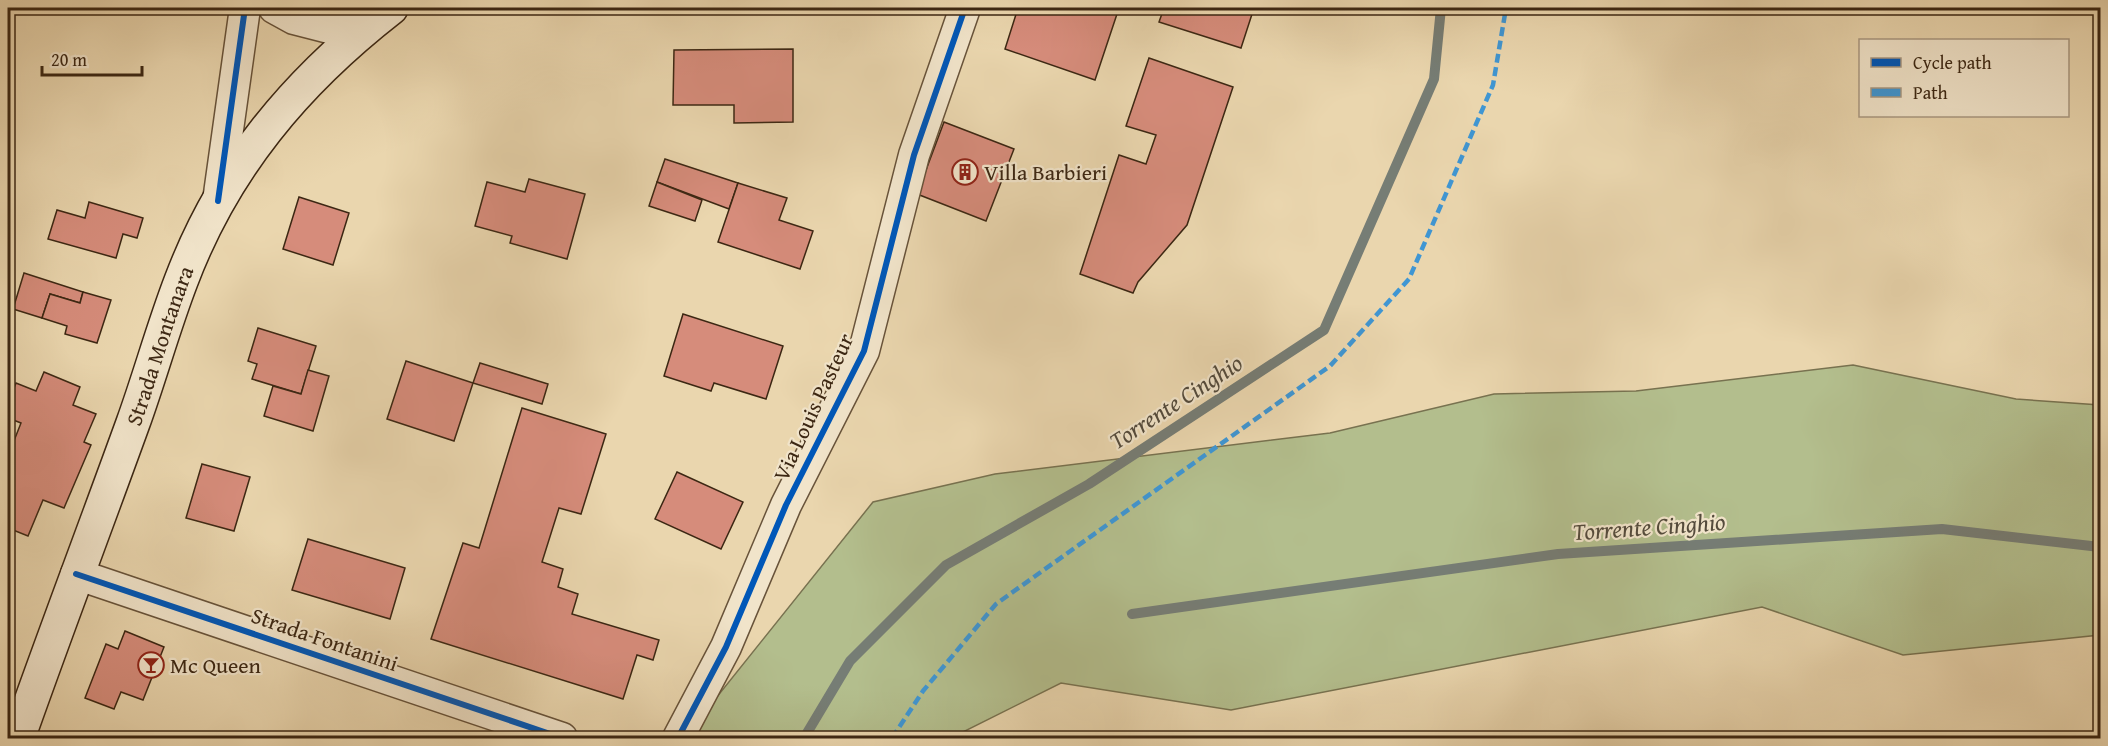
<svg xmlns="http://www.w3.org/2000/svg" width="2108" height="746" font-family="'Gentium Book Plus',serif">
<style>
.green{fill:#b3be8d;stroke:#787250;stroke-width:1.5}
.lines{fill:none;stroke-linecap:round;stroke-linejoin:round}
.stream{stroke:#767d75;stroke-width:10}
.building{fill:#d68c7b;stroke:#3c2713;stroke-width:1.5}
.minor-casing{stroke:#68533a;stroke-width:33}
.secondary-casing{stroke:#3c2713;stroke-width:36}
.minor{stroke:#f1e4ca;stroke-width:30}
.secondary{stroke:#f1e4ca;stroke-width:33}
.quiet{stroke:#3f96d3;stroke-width:4.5;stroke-dasharray:9 4.5;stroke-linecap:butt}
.cycleway-casing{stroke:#f1e4ca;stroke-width:10}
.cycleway{stroke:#0057b8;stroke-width:6}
.labels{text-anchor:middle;stroke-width:4.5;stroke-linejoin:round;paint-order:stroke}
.poi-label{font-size:22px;fill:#3c2713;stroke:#f1e4ca;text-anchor:start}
.street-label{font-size:22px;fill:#3c2713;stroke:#f1e4ca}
.water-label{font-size:24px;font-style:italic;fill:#544b3c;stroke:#f1e4ca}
</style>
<rect width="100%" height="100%" fill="#ead6ae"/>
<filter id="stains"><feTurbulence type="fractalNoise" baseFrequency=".00333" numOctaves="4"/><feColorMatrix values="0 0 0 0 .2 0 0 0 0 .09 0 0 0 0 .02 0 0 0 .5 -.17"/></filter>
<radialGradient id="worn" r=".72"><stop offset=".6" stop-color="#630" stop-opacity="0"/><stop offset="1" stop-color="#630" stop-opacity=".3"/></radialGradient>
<polygon class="green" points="1853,365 2016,399 2100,405 2100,635 1903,655 1762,607 1231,710 1061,683 951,738 684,738 873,502 995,474 1330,433 1494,394 1636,391"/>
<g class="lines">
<g class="stream">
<polyline points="1132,614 1558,554 1942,529 2100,547"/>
<polyline points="804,738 850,661 946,565 1089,484 1324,330 1434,79 1441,8"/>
</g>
</g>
<g class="building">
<polygon points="1018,8 1119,8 1095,80 1005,49"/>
<polygon points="1164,8 1254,8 1241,48 1159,22"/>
<polygon points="793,49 793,122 734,123 734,105 673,105 674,50"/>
<polygon points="1149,58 1233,87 1187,225 1138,282 1133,293 1080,274 1119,155 1146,164 1156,135 1126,126"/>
<polygon points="944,122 1014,149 986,221 917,194"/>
<polygon points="665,159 738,183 729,209 657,182"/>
<polygon points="529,179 585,194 567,259 510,243 512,236 475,226 487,182 525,192"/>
<polygon points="657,182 702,200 695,221 649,206"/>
<polygon points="738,183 787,198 779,220 813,231 800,269 718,242"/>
<polygon points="299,197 349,213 333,265 283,249"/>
<polygon points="89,202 143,218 137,238 123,234 116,258 48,239 57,210 85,218"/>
<polygon points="24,273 83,292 80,303 50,294 42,318 13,309"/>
<polygon points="83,292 111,300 97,343 65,334 67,326 42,318 50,294 80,303"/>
<polygon points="683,314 783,346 766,399 714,383 711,391 664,376"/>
<polygon points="258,328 316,346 301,394 252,379 257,364 248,361"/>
<polygon points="406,361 473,383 454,441 387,419"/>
<polygon points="480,363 548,384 542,404 473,383"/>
<polygon points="308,370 329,376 313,431 264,416 273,386 301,394"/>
<polygon points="44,372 80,387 73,405 96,414 84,442 91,445 64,508 43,500 28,536 8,528 8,456 21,423 8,418 8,403 16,383 36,391"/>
<polygon points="522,408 606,434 581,514 559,508 542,562 563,569 558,587 578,594 572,614 659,640 653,660 637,655 623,699 431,639 463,543 479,548"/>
<polygon points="202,464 250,477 234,531 186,518"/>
<polygon points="677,472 743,502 721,549 655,519"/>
<polygon points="308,539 405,568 390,619 292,590"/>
<polygon points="125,631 164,647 143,700 121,692 114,709 85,698 106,644 118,649"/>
</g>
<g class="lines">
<g class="minor-casing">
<g id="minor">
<polyline points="274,8 294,19 333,29 380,16"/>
<polyline points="218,201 245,8"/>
<polyline points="76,574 562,738"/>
<polyline points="678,738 726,647 786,505 864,351 914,155 965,8"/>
</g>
</g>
<g class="secondary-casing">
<g id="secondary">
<path id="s1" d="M18,738C55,633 95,528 133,423C150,376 163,328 181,281C224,167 296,82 391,8"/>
</g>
</g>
<use href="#minor" class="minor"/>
<use href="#secondary" class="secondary"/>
<polyline class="quiet" points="892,738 923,691 996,604 1330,366 1409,279 1493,85 1506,8"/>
<g class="cycleway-casing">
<g id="cycleway">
<polyline points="218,201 245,8"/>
<polyline points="76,574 562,738"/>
<polyline points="678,738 726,647 786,505 864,351 914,155 965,8"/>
</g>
</g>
<use href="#cycleway" class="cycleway"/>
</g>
<defs>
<g id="building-ring" transform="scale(1.35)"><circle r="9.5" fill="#f1e4ca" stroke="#8f2418" stroke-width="1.5"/><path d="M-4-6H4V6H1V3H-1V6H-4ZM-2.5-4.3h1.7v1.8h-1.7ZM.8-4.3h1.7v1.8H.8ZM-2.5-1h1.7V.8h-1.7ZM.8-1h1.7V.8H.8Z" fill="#8f2418"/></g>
<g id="bar-ring" transform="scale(1.35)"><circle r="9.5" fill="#f1e4ca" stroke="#8f2418" stroke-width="1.5"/><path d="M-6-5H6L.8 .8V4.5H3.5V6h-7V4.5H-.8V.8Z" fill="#8f2418"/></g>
</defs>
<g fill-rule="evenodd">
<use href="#building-ring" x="965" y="172"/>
<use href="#bar-ring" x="151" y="665"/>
</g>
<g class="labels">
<g class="poi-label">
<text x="984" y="180">Villa Barbieri</text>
<text x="170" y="673">Mc Queen</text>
</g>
<g class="street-label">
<text dy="8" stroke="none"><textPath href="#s1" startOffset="417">Strada Montanara</textPath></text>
<text transform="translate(813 407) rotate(-65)" y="8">Via Louis Pasteur</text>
<text transform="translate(325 639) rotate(19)" y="8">Strada Fontanini</text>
</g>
<g class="water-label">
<text transform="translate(1176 402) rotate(-33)" y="8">Torrente Cinghio</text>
<text transform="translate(1649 527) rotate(-4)" y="8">Torrente Cinghio</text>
</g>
</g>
<rect width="2108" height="746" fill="none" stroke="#ead6ae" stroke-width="30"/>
<rect x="9" y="9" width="2090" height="728" fill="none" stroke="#3c2713" stroke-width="3"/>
<rect x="15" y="15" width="2078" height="716" fill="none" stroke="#3c2713" stroke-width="1.5"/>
<rect x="1859" y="39" width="210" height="78" fill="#f1e4ca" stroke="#a99881" stroke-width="1.5"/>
<rect x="1871" y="58" width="30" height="9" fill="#0057b8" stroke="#a99881" stroke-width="1.5"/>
<text x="1913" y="69" font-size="18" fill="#3c2713">Cycle path</text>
<rect x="1871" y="88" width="30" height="9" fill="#3f96d3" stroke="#a99881" stroke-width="1.5"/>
<text x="1913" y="99" font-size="18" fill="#3c2713">Path</text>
<path d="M42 66v9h100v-9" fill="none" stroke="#3c2713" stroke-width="3"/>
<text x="51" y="66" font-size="18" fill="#3c2713" stroke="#f1e4ca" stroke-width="4.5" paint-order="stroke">20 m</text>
<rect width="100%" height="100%" filter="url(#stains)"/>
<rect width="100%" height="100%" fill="url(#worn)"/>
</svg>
